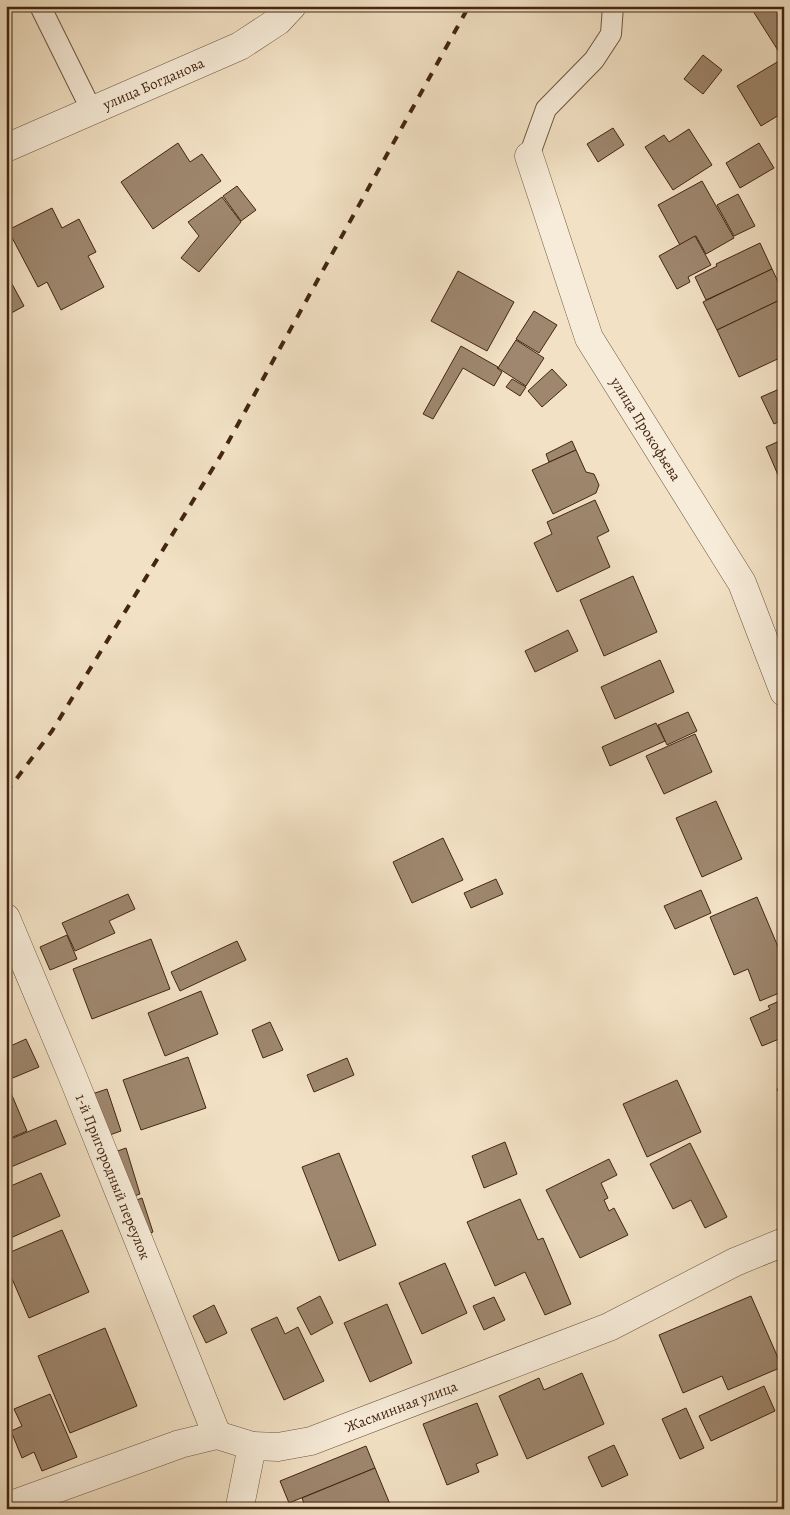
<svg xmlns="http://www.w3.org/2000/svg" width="790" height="1515" font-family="Alegreya,serif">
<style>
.building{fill:#9e876e;stroke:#432611}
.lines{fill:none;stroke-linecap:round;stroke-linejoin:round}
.lane-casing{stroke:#6f553e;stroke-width:22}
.street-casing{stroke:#6f553e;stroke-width:29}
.lane{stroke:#f7ecd9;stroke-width:20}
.street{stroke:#f7ecd9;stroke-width:28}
.rail{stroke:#432611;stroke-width:4;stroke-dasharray:9 9;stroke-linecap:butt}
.labels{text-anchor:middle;stroke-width:5;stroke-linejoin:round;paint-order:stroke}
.street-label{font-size:15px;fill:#432611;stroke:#f7ecd9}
</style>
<rect width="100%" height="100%" fill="#f2e1c4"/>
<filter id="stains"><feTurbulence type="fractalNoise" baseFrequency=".004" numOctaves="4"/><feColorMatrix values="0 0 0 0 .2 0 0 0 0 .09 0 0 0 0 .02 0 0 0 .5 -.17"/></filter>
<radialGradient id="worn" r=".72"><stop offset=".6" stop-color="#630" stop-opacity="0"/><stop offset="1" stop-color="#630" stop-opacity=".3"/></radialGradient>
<g class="building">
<polygon points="760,6 784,6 784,49 779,52 753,11"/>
<polygon points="703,55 722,70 703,94 684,79"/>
<polygon points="784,58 784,112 761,126 737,86"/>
<polygon points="613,128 624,145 598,162 587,144"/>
<polygon points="689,129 712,165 673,190 645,147 664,135 669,142"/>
<polygon points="178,143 190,162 202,154 221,181 153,229 121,182"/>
<polygon points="759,143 774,168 740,188 726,163"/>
<polygon points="702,181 734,238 706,254 696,236 680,245 658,205"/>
<polygon points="237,186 256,210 241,221 223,196"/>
<polygon points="738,194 755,226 734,236 717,205"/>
<polygon points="222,197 241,222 199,272 181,258 199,236 188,222"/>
<polygon points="52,208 62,228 79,219 96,252 88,256 104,287 61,310 47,282 38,287 8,230"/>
<polygon points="695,236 711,265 688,277 690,282 677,289 659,256"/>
<polygon points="760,243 772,269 706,300 695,277 717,266 716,264"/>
<polygon points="772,269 784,294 784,298 717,330 703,302"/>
<polygon points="458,271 514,302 487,351 431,321"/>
<polygon points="6,273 24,306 6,316"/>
<polygon points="784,298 784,356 739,377 717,330"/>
<polygon points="534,311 557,325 539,353 516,339"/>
<polygon points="516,340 544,358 526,386 498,368"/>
<polygon points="461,346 498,367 497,368 502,372 494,386 463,368 433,419 423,414"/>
<polygon points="552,369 567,385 542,407 528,391"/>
<polygon points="512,379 526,387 520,396 506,387"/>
<polygon points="784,387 784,419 774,424 761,397"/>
<polygon points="784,439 784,489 766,447"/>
<polygon points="572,441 576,450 549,462 546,454"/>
<polygon points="576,450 586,472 594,474 599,485 596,493 553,514 532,470"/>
<polygon points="595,500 609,531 597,537 610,567 557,592 534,543 552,534 547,522"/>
<polygon points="633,576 657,632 604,656 580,600"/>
<polygon points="568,630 578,651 535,672 525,651"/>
<polygon points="660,660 674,692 615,719 601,687"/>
<polygon points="688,712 697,731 667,745 658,725"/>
<polygon points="656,723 665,741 610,766 602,747"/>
<polygon points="695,734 712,772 664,794 646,756"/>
<polygon points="716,801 742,859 702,877 676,818"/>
<polygon points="443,838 463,880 412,903 393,862"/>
<polygon points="496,879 503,894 471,908 464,893"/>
<polygon points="701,890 711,913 675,929 664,906"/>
<polygon points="128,894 135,909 109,921 115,933 75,951 62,923"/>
<polygon points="757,897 784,961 784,991 760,1001 748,969 734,975 710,917"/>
<polygon points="67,935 77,959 50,970 40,947"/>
<polygon points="151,939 170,989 92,1019 73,969"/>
<polygon points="237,941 246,960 180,991 171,972"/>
<polygon points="201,991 218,1034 165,1056 148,1013"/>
<polygon points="784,999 784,1037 762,1046 750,1018 770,1009 768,1006"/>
<polygon points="270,1022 283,1050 263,1058 252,1030"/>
<polygon points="26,1039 39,1067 8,1080 6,1075 6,1048"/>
<polygon points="188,1057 206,1108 141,1130 123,1080"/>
<polygon points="347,1058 354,1075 314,1092 307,1075"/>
<polygon points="677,1080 701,1132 647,1157 623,1104"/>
<polygon points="6,1081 27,1131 6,1140"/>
<polygon points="784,1086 784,1104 777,1089"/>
<polygon points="107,1089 121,1131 104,1137 89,1095"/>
<polygon points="56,1120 66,1144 6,1169 6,1141"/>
<polygon points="505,1142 517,1174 484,1188 472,1156"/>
<polygon points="690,1143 727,1217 705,1228 691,1200 673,1209 650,1164"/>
<polygon points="126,1148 140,1194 123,1200 109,1154"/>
<polygon points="339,1153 376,1245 339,1261 302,1167"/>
<polygon points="609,1159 617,1175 601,1183 608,1198 604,1200 609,1211 614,1208 628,1235 580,1258 546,1190"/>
<polygon points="41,1173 60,1216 6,1240 6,1188"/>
<polygon points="142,1198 153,1232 135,1239 124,1205"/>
<polygon points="520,1199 538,1240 543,1238 571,1304 545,1315 525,1272 495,1286 467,1222"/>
<polygon points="62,1230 89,1292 29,1318 6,1265 6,1254"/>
<polygon points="445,1263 467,1313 422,1334 399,1283"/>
<polygon points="320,1296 333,1323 311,1335 297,1308"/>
<polygon points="751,1296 782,1367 728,1390 722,1376 683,1393 659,1335"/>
<polygon points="494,1297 505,1320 484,1330 473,1306"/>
<polygon points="387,1304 412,1363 370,1382 344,1323"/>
<polygon points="214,1305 227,1333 206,1343 193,1316"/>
<polygon points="277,1317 285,1334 298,1327 324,1381 284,1400 251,1329"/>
<polygon points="105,1328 137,1406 70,1433 38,1356"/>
<polygon points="582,1373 604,1424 527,1459 499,1396 539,1378 544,1390"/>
<polygon points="764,1386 775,1411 711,1441 699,1416"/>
<polygon points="50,1394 77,1457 42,1471 34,1452 22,1458 11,1431 22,1426 14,1409"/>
<polygon points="477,1403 498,1455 476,1464 479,1472 447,1485 423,1424"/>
<polygon points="686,1408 704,1448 680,1459 662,1419"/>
<polygon points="614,1445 628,1475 602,1487 588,1457"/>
<polygon points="366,1446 375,1468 289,1503 280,1481"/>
<polygon points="375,1468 392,1509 306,1509 302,1498"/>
</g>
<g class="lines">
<g class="lane-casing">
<g id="lane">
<polyline points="40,6 92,111"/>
<polyline points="529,156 546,109 594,60 611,34 613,6"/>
</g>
</g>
<g class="street-casing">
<g id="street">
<path id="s1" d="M6,148L240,46L278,21L292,6"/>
<path id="s2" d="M529,156L589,338L742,583L784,692"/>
<path id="s3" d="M6,918L72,1075L217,1435"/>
<path id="s4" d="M6,1507L180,1444L217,1435L252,1446L278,1447L311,1441L609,1327L735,1262L784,1242"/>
<polyline points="241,1509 241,1501 252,1446"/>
</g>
</g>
<use href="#lane" class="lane"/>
<use href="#street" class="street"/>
<polyline class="rail" points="6,793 52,731 221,455 469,6"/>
</g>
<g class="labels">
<g class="street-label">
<text dy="5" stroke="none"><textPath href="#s1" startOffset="161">улица Богданова</textPath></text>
<text dy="5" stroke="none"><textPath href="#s2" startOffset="299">улица Прокофьева</textPath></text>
<text dy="5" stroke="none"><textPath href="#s3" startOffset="280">1-й Пригородный переулок</textPath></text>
<text dy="5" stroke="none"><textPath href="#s4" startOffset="416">Жасминная улица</textPath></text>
</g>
</g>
<rect width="790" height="1515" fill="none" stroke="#f2e1c4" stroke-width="25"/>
<rect x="8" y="8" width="775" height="1500" fill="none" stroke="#432611" stroke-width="2.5"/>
<rect x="12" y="12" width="765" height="1490" fill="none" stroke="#432611"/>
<rect width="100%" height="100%" filter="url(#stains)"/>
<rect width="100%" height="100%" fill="url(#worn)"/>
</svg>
